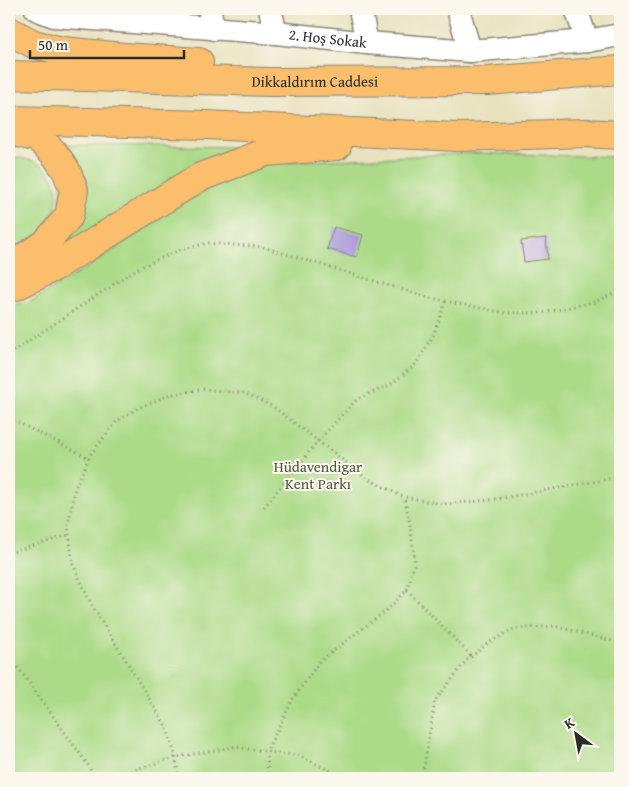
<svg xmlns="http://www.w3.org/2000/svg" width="629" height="787" font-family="'Gentium Book Plus',serif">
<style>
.green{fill:#acda88;stroke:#6c825a}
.building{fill:#ad9cda}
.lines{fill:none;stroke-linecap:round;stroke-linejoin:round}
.street-casing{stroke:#8a8675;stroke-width:25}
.primary-casing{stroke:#8a8675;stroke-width:30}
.path{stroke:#8a8675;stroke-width:3;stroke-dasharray:1 4;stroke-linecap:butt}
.street{stroke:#fff;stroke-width:22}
.primary{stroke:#fabe6d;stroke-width:28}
.labels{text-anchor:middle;stroke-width:4;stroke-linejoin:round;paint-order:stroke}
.street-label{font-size:15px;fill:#2b2b2b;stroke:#fbf7ec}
.park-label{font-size:15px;fill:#4b5742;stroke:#fbf7ec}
</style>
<rect width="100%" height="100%" fill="#fbf7ec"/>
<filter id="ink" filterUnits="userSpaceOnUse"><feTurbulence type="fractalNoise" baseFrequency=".02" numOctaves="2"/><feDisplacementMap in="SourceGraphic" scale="10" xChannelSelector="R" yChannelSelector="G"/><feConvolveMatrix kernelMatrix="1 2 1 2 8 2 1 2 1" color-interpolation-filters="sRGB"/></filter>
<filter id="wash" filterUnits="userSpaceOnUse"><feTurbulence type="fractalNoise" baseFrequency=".0096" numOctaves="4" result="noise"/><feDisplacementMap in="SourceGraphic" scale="20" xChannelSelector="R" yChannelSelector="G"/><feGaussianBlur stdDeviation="1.12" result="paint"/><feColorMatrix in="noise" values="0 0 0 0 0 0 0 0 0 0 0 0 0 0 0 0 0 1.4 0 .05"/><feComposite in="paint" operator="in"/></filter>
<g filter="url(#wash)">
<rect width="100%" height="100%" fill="#e8e2bf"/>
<g class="green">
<polygon points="64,145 250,147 56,253"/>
<polygon points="475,153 620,157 620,778 9,778 9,307 28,303 90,266 171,211 221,181 268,163"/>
<path d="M9,157C16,158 25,158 32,161C63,171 63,210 42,230C33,239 19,245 9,251Z"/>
</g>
<g id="blocks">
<g class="building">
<polygon points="334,227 363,235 357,257 327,249"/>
<polygon points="546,238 548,259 524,262 521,241"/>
</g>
</g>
</g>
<g filter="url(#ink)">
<use href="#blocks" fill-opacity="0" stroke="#8a8675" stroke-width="1"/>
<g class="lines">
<g class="street-casing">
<g id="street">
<path id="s1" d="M36,9L54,16L276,33L367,43L470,51L587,41L620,35"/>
<polyline points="209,9 214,29"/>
<polyline points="270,9 276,33"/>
<polyline points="360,9 367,43"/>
<polyline points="458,9 470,51"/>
<polyline points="576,9 587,41"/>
</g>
</g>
<g class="primary-casing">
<g id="primary">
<polyline points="9,31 34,44 63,51 124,57 199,62"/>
<path id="s2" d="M9,75L270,82L487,81L620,70"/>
<polyline points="9,120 206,125 458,137 586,133 620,135"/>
<polyline points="9,131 38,138 54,153 66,170 74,190 69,216 45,244 15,263 9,264"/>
<polyline points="9,288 16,286 54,267 198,178 266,152 337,146"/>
</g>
</g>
<g class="path">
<polyline points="9,354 138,268 177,251 207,243 263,247 430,298 506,313 542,313 594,302 620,291"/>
<polyline points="9,418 89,458"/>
<polyline points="264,507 318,441 357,399 390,385 416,364 433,336 446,301"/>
<polyline points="9,553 69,535"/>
<polyline points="407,590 471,656"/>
<polyline points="9,655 86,762 95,778"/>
<polyline points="107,778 176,757 234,747 300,756 345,778"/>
<polyline points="179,778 175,754 166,726 90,602 73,564 68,526 75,488 91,454 117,421 138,408 169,395 203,389 244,393 272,406 368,479 404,497 443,504 491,500 620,477"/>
<polyline points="268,778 267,750 293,699 319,662 388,609 407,590 415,562 409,518 404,497"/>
<polyline points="422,778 435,701 466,661 488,643 514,629 554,626 620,643"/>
</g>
<use href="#street" class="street"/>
<use href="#primary" class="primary"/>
</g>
</g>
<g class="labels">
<g class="street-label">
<text dy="5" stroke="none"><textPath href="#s1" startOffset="294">2. Hoş Sokak</textPath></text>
<text dy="5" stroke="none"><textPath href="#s2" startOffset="306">Dikkaldırım Caddesi</textPath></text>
</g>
<g class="park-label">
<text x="318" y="472">Hüdavendigar<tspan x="318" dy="17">Kent Parkı</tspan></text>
</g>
</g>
<rect width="629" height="787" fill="none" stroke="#fbf7ec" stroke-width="30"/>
<g transform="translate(576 734) rotate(328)" stroke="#fbf7ec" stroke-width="4" paint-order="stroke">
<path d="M0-4L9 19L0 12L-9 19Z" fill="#2b2b2b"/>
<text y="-8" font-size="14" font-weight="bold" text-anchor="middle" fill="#2b2b2b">K</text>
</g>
<path d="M30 50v8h154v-8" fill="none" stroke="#2b2b2b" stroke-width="2.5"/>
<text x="38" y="50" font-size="15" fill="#2b2b2b" stroke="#fbf7ec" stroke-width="4" paint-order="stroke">50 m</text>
</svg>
